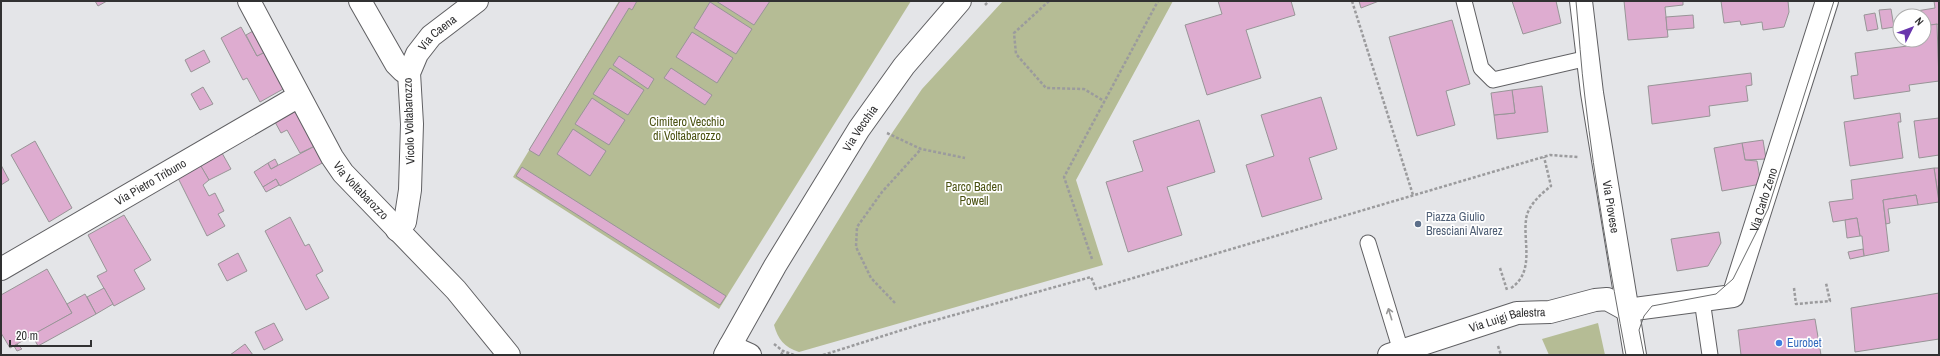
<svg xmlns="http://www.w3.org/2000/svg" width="1940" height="356" font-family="'Archivo Narrow',sans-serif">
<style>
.green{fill:#b5bc95}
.building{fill:#deacd0;stroke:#989597}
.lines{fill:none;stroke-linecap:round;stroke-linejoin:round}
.service-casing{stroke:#606063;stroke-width:17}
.minor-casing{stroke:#606063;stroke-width:24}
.tertiary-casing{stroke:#606063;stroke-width:24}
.secondary-casing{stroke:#606063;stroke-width:24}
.path{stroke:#9b9b9d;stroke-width:2.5;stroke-dasharray:3 2;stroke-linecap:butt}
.service{stroke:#fff;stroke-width:15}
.minor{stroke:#fff;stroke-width:22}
.tertiary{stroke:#fff;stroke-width:22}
.secondary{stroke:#fff;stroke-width:22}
.tram{stroke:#6b6c6d;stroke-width:1}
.oneway{stroke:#989898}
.service-dot{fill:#5c6f8a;stroke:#fff;stroke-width:1.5}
.shop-dot{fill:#3f7fe0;stroke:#fff;stroke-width:1.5}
.labels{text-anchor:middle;stroke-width:3.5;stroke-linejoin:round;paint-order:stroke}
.street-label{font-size:12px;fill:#313132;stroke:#fff}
.park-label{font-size:12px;fill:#4a5111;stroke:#fff}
.service-label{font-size:12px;fill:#4e5e75;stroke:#fff;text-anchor:start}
.shop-label{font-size:12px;fill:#366cbe;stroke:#fff;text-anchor:start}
</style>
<rect width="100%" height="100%" fill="#e4e5e8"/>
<g class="green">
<polygon points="619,1 911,1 719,309 513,177"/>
<path d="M1003,1H1173L1076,180L1103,265L799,352C784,347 778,339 774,325L890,136L922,89Z"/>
<polygon points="1598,323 1605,355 1549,355 1542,339"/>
</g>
<g class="building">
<polygon points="95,1 107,1 98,6"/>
<polygon points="620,1 637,1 632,10 629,8 539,156 529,150"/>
<polygon points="716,1 770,1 754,25"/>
<polygon points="1218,1 1291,1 1295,15 1246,30 1261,78 1207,95 1185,25 1222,14"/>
<polygon points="1359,1 1379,1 1361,8"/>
<polygon points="1512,1 1556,1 1561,23 1523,34"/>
<polygon points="1624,1 1683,1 1683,5 1665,7 1668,37 1628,40"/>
<polygon points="1721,1 1788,1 1789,12 1784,27 1763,30 1762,22 1741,25 1740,21 1724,23"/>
<polygon points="1934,1 1939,1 1939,24 1924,26 1924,16 1904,16 1904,13 1935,8"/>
<polygon points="710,2 752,29 736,54 694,28"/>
<polygon points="1891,9 1894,27 1882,29 1879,10"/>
<polygon points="1875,13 1878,29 1867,31 1864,15"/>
<polygon points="1693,15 1694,28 1667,30 1666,17"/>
<polygon points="1452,20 1470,84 1446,91 1455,125 1417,136 1389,37"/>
<polygon points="1937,24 1939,81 1909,85 1910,91 1854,99 1851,76 1858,75 1855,53 1915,45 1914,40 1924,40 1924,26"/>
<polygon points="241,27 257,56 265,52 285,88 260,102 247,78 243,80 221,38"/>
<polygon points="253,31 265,52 257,56 246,35"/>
<polygon points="692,32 733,58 717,83 676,57"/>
<polygon points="204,50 210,62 191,72 185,60"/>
<polygon points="619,56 654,79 648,89 613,65"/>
<polygon points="610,68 644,90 628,115 593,94"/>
<polygon points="671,68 712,95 705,105 664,78"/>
<polygon points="1751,73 1752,85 1746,86 1748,101 1709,106 1710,116 1652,124 1648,86"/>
<polygon points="1542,86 1548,132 1497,139 1494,115 1515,113 1512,90"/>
<polygon points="203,87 213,104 200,110 191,94"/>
<polygon points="1512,90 1515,113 1494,115 1491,93"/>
<polygon points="1321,97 1337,149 1309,158 1322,199 1262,217 1246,165 1274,156 1261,115"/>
<polygon points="592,98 625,120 609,145 575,124"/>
<polygon points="300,109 315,146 300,153 287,130 281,133 275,122"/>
<polygon points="1900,113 1901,122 1898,122 1903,158 1850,166 1844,122"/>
<polygon points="1939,118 1939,155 1919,158 1914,121"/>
<polygon points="1199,120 1215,172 1167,187 1182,235 1128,252 1106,182 1143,171 1133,141"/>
<polygon points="573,129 606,151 590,176 557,154"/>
<polygon points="1763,140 1766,159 1745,160 1742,143"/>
<polygon points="35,141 72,208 49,222 11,155"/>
<polygon points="1742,143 1745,160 1757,161 1761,184 1722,191 1714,148"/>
<polygon points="315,146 324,162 280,186 276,179 263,187 254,172 268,163 271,169"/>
<polygon points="222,153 231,169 209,180 200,165"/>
<polygon points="275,159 278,165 271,169 268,163"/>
<polygon points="198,161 209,180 203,185 209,196 215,193 224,211 218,214 225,226 207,236 174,170"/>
<polygon points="1,165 9,180 1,185"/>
<polygon points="522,167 726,296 720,305 516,176"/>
<polygon points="1934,168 1939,168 1939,201"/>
<polygon points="1934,168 1939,202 1918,205 1916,195 1883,200 1889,251 1864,256 1862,236 1860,236 1857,218 1833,222 1829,202 1853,199 1851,180"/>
<polygon points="276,179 279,185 266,192 263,187"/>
<polygon points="1916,195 1918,205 1888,209 1890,223 1886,224 1883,200"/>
<polygon points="124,215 151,260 134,270 145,289 114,306 97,276 107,271 88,235"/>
<polygon points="290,217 305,246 309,244 323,271 316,275 329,298 306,310 265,231"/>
<polygon points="1857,218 1860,236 1847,238 1845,220"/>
<polygon points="1719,232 1721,243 1708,266 1677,271 1671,239"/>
<polygon points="1863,249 1864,256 1850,259 1848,252"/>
<polygon points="238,253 247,271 227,281 218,264"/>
<polygon points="47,269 72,313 10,348 1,333 1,295"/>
<polygon points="104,288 113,304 96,314 87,297"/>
<polygon points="1939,293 1939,339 1855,352 1851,308"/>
<polygon points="85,294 96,314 38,346 32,335 72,313 67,304"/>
<polygon points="1815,319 1821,355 1741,355 1738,330"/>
<polygon points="274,323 283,340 264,350 255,332"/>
<polygon points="17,344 22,349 17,351 14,346"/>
<polygon points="245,344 253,355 230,355"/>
</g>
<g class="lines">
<g class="service-casing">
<g id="service">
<polyline points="1464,1 1481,68 1493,80 1588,58"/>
<polyline points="1368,243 1401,351"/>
<polyline points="1702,300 1710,355"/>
</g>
</g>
<g class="minor-casing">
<g id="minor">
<path id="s1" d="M249,1L332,157L343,173L456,290L509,355"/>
<polyline points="360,1 396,64 403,71 409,73"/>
<path id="s2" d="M397,230L405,222L410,190L412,124L409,73L417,54L431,36L477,1"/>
<path id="s3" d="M1,269L299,96"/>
<polyline points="730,346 750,355"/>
<path id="s4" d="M1389,355L1517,313L1550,312L1595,300L1607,299L1627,310L1733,296L1827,1"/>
</g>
</g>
<g class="tertiary-casing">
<g id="tertiary">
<path id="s5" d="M725,355L775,266L859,129L904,66L960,1"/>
</g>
</g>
<g class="secondary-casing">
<g id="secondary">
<path id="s6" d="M1581,1L1592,93L1635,355"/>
</g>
</g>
<g class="path">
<polyline points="1049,1 1014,33 1016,54 1046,88 1084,89 1104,101"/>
<polyline points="1352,1 1413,195"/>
<polyline points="985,5 989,1"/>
<polyline points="887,133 921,149 965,158"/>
<polyline points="1092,259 1064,177 1158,1"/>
<polyline points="1500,268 1507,290"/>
<path d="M1511,288C1535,272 1523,242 1526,220C1527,206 1541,194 1551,186L1544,157"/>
<polyline points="1794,288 1796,304 1830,301 1826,283"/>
<polyline points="895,303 871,278 856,247 857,227 882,192 921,149"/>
<polyline points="774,344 783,351 794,355"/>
<polyline points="1498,346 1501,355"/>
<polyline points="781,355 783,351"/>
<polyline points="823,355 918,325 1091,277 1096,289 1550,155 1578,157"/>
</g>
<use href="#service" class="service"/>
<use href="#minor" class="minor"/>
<use href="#tertiary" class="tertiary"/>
<use href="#secondary" class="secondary"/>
<g class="tram">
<path d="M1576,1C1579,33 1581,66 1585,98C1595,184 1610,270 1626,355"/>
<polyline points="1644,355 1639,330 1644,316 1652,306 1716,294 1733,279 1768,209 1834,1"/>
</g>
</g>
<defs><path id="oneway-shaft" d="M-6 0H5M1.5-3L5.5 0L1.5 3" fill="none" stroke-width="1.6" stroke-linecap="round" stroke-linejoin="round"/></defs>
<use class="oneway" href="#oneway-shaft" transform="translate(1390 314) rotate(-107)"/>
<circle class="service-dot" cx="1418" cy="224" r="4"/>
<circle class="shop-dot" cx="1779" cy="343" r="4"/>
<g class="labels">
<g class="street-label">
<text dy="4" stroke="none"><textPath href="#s2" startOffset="211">Via Caena</textPath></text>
<text transform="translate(409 121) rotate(-92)" y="4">Vicolo Voltabarozzo</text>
<text dy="4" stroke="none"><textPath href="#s5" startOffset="264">Via Vecchia</textPath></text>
<text dy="4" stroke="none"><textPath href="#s3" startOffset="173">Via Pietro Tribuno</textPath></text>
<text dy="4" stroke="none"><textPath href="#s1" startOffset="221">Via Voltabarozzo</textPath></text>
<text dy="4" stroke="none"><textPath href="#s4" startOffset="457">Via Carlo Zeno</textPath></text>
<text dy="4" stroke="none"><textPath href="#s6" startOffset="208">Via Piovese</textPath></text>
<text dy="4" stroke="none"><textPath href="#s4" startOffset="124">Via Luigi Balestra</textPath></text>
</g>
<g class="park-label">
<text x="687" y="126">Cimitero Vecchio<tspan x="687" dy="14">di Voltabarozzo</tspan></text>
<text x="974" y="191">Parco Baden<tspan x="974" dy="14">Powell</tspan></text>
</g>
<g class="service-label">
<text x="1426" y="221">Piazza Giulio<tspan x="1426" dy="14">Bresciani Alvarez</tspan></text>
</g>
<g class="shop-label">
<text x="1787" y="347">Eurobet</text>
</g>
</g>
<rect width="1940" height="356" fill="none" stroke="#313132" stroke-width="4"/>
<g transform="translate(1912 28) rotate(48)"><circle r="19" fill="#ffffff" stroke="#adadad"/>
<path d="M0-3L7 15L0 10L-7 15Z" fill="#6936ad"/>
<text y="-6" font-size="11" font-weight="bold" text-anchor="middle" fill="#313132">N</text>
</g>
<path d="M10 340v6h81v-6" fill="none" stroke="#313132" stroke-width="2"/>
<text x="16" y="340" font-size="12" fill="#313132" stroke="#ffffff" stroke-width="3" paint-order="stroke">20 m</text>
</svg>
